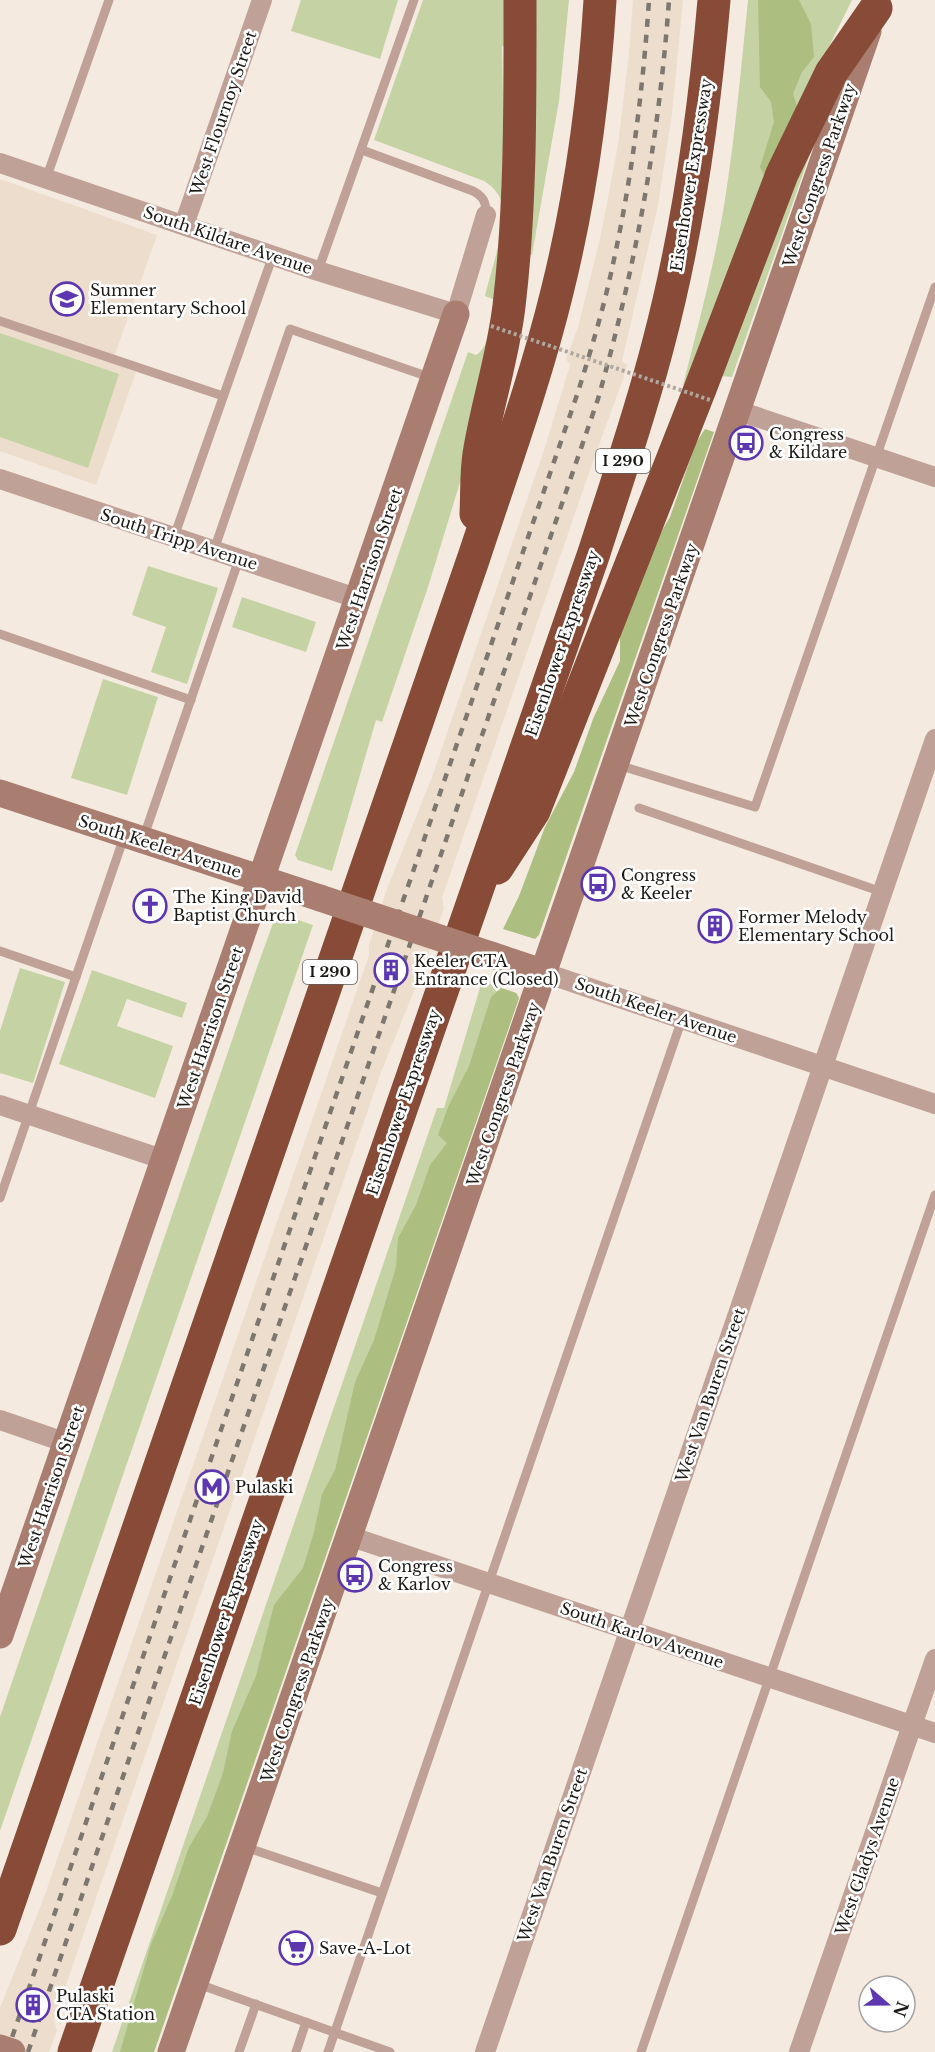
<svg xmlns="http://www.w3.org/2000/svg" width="935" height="2052" font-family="'Libre Baskerville',serif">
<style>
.built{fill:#edddcd}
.green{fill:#c5d3a4}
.forest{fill:#acbe80}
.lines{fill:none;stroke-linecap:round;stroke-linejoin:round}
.lane{stroke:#c0a198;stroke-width:9}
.street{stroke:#c0a198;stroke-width:20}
.secondary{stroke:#a97d6f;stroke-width:27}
.highway{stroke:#874b38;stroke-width:33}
.rail{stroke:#7d7770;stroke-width:4.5;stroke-dasharray:8 8;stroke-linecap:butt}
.path-bridge{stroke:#b0a79f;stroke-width:4;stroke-dasharray:3 3;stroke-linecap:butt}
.secondary-bridge{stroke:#a97d6f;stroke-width:27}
.labels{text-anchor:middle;stroke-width:5;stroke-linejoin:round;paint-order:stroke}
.shield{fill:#fff;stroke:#615f5c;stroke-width:1.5}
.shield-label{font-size:15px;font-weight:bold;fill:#1d1a16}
.street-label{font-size:16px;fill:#1d1a16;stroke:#fff}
.poi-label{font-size:16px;fill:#1d1a16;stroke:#fff;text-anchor:start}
</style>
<rect width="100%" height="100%" fill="#f5eae0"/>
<g class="built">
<polygon points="633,0 683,0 672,114 658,205 622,361 627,365 623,379 590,470 442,898 444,908 425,964 381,1072 54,2020 57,2031 49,2052 0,2052 0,2008 43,1900 369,955 369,945 387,889 432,777 545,447 570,365 566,359 578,327 601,234 618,145 629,53"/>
<polygon points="0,179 157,235 112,363 136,372 96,485 0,451"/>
</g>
<g class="green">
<polygon points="301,0 398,0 380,59 291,31"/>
<path d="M423,0H508L509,45L502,46L505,193L498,302L461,479L429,584L382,722L376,720L332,871L298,860L295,855L468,352L476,355C490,348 493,314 495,300L485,296C490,274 506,228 503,207C501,196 494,187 484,181L374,140Z"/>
<polygon points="532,0 569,0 559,101 532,255 523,254"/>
<path d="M748,0H852L798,109L691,387L683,385C698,326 714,266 724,206C735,137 741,69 748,0Z"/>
<polygon points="819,128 732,377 720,376 741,303"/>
<polygon points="0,333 119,374 88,468 0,437"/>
<polygon points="148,566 218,588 187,684 151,672 166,627 132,615"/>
<polygon points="242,597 316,622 306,652 232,627"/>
<polygon points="103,679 158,697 127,795 71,778"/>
<polygon points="278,913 313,925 0,1831 0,1717 255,973 276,915"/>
<polygon points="20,968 65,982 33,1083 0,1073 0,1031"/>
<polygon points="92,970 187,1003 182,1018 127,999 117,1026 173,1046 155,1098 59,1064"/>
<polygon points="482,981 516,993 519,998 154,2052 112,2052 437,1108 444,1108"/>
</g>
<g class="forest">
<polygon points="758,0 799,0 811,24 814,57 802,72 793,94 798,109 765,177 760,167 774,122 771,102 760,87"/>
<polygon points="705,429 714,432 539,935 535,939 503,929 519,896 545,827 574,772 593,719 620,661 620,634 651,549 670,517 696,443"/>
<polygon points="501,988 516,993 519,998 154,2052 120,2052 151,1944 172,1896 189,1847 207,1817 223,1773 232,1731 256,1676 274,1605 303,1568 314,1532 322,1494 335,1470 355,1382 374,1340 396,1267 398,1238 416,1205 430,1165 447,1143 438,1135 448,1107 469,1066 491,997"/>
</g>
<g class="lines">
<g class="lane">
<path d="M362,150L473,191C484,197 486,202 486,215"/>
<polyline points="46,179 109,0"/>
<polyline points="318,271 414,0"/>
<polyline points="0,321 223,396"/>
<polyline points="174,537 273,255"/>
<polyline points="214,550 290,329 432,378"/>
<polyline points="0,634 191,700"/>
<polyline points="618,765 755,807 935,287"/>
<polyline points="639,808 882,892"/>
<polyline points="143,839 239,559"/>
<polyline points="0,951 76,977"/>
<polyline points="0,1198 124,837"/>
<polyline points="245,1847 382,1893"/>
<polyline points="198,1984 390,2052"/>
<polyline points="239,2052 256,2004"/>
<polyline points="296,2052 306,2022"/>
<polyline points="328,2052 682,1019"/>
<polyline points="641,2052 935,1195"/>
</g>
<g class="street">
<polyline points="0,163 318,271 456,314 486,215"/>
<polyline points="184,225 262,0"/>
<polyline points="739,411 935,477"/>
<polyline points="0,479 359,599"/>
<polyline points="545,973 935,1104"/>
<polyline points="0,1105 165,1160"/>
<polyline points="0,1420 67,1443"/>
<polyline points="349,1536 935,1733"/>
<polyline points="485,2052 935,739"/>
<polyline points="799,2052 935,1659"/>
</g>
<g class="secondary">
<polyline points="0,793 320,898"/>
<polyline points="491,955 545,973"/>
<polyline points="0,1635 456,314"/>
<polyline points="171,2052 868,31"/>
</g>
<g class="highway">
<path d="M476,514C477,494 476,473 479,454C487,404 503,357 509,306C521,205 520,102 520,0"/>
<polyline points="497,868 534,811 700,389 782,174 831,73 876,8"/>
<path d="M0,1929L474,557C503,469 535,382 557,292C581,196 594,98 600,0"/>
<path d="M74,2052L594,553C616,484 640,415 658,345C688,232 704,116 714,0"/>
</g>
<g class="rail">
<path d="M7,2052L578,392C591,350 604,307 613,264C632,177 643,89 649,0"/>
<path d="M28,2052L598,399C636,265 659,138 669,0"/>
</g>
<polyline class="path-bridge" points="491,326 710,400"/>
<g class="secondary-bridge">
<polyline points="320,898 491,955"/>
<polyline points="0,2048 12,2052"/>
</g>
</g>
<defs>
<g id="school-ring" transform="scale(1.725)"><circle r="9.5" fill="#fff" stroke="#5c37af" stroke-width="1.5"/><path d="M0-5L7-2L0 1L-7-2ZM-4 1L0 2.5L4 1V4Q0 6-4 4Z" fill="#5c37af"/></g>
<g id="bus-ring" transform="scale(1.725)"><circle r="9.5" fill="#fff" stroke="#5c37af" stroke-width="1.5"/><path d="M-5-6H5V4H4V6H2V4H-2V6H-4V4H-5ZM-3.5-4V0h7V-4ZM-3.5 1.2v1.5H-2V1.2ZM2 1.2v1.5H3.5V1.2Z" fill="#5c37af"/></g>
<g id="church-ring" transform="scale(1.725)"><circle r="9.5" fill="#fff" stroke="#5c37af" stroke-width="1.5"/><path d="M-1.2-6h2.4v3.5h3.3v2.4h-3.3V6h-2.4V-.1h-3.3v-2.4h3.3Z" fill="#5c37af"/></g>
<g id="building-ring" transform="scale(1.725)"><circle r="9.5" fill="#fff" stroke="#5c37af" stroke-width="1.5"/><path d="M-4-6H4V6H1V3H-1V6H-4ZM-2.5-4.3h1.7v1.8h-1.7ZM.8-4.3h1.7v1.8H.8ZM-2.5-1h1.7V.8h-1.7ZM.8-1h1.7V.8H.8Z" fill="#5c37af"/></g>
<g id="metro-ring" transform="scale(1.725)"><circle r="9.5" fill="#fff" stroke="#5c37af" stroke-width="1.5"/><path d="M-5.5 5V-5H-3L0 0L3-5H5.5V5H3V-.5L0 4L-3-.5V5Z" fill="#5c37af"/></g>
<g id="supermarket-ring" transform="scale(1.725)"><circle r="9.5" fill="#fff" stroke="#5c37af" stroke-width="1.5"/><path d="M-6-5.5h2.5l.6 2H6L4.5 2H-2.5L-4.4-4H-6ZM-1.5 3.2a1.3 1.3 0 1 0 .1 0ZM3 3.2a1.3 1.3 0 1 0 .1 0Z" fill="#5c37af"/></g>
</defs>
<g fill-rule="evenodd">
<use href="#school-ring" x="67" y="299"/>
<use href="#bus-ring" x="746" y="443"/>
<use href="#bus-ring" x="598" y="884"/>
<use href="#church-ring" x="150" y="906"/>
<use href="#building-ring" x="715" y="926"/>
<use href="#building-ring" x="391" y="970"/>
<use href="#metro-ring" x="212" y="1487"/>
<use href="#bus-ring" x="355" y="1575"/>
<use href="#supermarket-ring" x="296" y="1948"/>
<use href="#building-ring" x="33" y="2005"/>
</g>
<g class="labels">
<g class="shield">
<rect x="596" y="449" width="54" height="24" rx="4.5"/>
<rect x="303" y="960" width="54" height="24" rx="4.5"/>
</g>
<g class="shield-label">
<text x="623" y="466">I 290</text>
<text x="330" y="977">I 290</text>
</g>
<g class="street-label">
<text transform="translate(223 113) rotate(-71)" y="6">West Flournoy Street</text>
<text transform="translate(691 175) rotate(-81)" y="6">Eisenhower Expressway</text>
<text transform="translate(819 175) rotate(-71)" y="6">West Congress Parkway</text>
<text transform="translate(228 240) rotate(19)" y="6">South Kildare Avenue</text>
<text transform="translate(179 539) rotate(18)" y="6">South Tripp Avenue</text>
<text transform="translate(369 569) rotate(-71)" y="6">West Harrison Street</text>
<text transform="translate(661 635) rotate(-71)" y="6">West Congress Parkway</text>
<text transform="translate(562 643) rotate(-71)" y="6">Eisenhower Expressway</text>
<text transform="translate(160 846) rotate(18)" y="6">South Keeler Avenue</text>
<text transform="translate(656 1010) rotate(19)" y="6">South Keeler Avenue</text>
<text transform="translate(210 1028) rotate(-71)" y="6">West Harrison Street</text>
<text transform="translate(503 1094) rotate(-71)" y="6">West Congress Parkway</text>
<text transform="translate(403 1102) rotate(-71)" y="6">Eisenhower Expressway</text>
<text transform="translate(710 1395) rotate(-71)" y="6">West Van Buren Street</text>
<text transform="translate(51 1487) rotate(-71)" y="6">West Harrison Street</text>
<text transform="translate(226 1612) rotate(-71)" y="6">Eisenhower Expressway</text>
<text transform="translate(642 1635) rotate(19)" y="6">South Karlov Avenue</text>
<text transform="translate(297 1690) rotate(-71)" y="6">West Congress Parkway</text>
<text transform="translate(552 1855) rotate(-71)" y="6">West Van Buren Street</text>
<text transform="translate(867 1856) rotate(-71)" y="6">West Gladys Avenue</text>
</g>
<g class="poi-label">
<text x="90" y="296">Sumner<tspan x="90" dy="18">Elementary School</tspan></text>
<text x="769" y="440">Congress<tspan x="769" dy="18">&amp; Kildare</tspan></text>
<text x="621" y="881">Congress<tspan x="621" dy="18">&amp; Keeler</tspan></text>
<text x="173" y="903">The King David<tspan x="173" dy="18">Baptist Church</tspan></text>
<text x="738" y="923">Former Melody<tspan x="738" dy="18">Elementary School</tspan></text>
<text x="414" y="967">Keeler CTA<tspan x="414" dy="18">Entrance (Closed)</tspan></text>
<text x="235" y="1493">Pulaski</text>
<text x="378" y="1572">Congress<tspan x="378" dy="18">&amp; Karlov</tspan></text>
<text x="319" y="1954">Save-A-Lot</text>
<text x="56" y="2002">Pulaski<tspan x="56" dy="18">CTA Station</tspan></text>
</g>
</g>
<g transform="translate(887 2004) rotate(110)"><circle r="28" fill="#ffffff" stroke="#a5a3a2" stroke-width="1.5"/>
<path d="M0-4.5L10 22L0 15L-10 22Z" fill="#5c37af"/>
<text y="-9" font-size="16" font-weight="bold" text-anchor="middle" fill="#1d1a16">N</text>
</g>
</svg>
